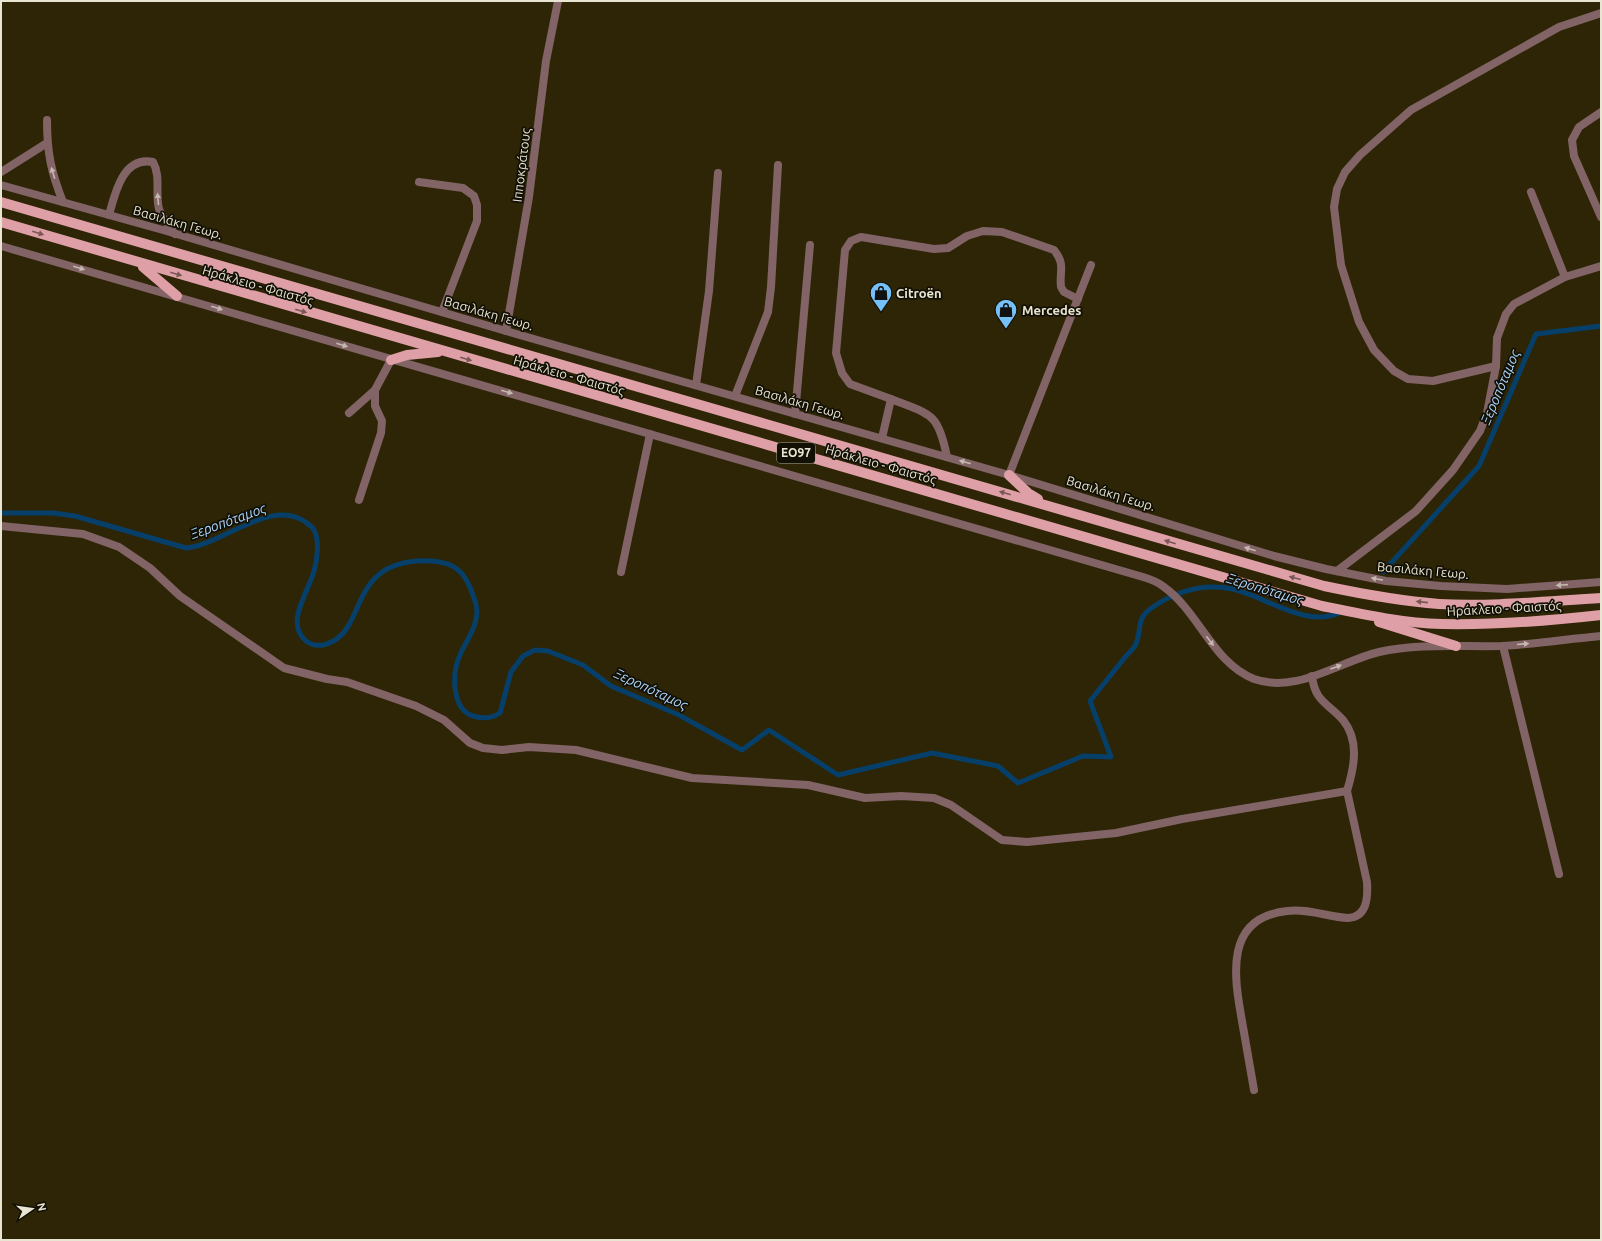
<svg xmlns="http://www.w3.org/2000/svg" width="1602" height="1241" font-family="Ubuntu,sans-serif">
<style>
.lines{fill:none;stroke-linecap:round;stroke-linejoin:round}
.stream{stroke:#06406a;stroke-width:5}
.service{stroke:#826366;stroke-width:8}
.minor{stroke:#826366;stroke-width:8}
.primary{stroke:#df9fa6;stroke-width:10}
.oneway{fill:#c5b8ad}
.oneway2{fill:#785755}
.labels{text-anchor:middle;stroke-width:3.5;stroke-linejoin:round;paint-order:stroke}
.shield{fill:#120f04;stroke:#a8a595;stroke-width:1}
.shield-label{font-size:12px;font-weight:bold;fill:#e9e5d3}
.street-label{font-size:13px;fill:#e9e5d3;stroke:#120f04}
.poi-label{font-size:13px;font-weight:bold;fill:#e9e5d3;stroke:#120f04;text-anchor:start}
.water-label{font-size:14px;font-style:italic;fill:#aad5fd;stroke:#120f04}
</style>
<rect width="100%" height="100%" fill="#2d2506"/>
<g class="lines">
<g class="stream">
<path d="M1,513H53L75,516L186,548C223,545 272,496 307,523C309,525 313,527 314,530C320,540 317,561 314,571C309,591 285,622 305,640C310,645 316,646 323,645C371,635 342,557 432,561C458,563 466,574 474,598C477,605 478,615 475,623C472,635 464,644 460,655C452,672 451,709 473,716C482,719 492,718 500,713L511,672L523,656L535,650L548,651L583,665L611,686L679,715L742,750L769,730L838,775L932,753L998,766L1018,783L1083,756L1111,757L1090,701C1102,686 1114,671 1126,656C1130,652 1136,647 1137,641C1142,626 1136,618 1153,607C1170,595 1194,586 1216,587C1257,587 1302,632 1341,612"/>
<polyline points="1383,572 1479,466 1536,334 1601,326"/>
</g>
<g class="service">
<polyline points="1601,112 1579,127 1572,140 1574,156 1601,217"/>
<path d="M47,120C47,153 51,172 63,202"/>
<polyline points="1,172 47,143"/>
<polyline points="419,182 463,188 474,196 477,205 477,221 442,312"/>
<path d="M109,215C115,193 123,156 153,162C161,176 155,194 159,209C162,218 169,226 175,234"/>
<polyline points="1565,277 1601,266"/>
<polyline points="1496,366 1433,381 1408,379 1394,371 1374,350 1359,322 1341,265 1334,207 1337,189 1345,172 1360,155 1411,110 1559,27 1601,13"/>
<polyline points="696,385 709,291 718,173"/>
<polyline points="735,396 768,312 771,287 778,165"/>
<path d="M891,399C931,415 938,412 947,457"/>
<polyline points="349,413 375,390"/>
<polyline points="795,414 810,245"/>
<path d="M882,438L891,399L850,384L842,373L836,353L845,250L851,241L861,237L934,249L948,248L967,236L983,231L1002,232L1054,250C1066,265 1059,271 1061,287L1064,292L1078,299"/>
<polyline points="1009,475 1091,265"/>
<polyline points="359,500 381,433 382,421 375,406 375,390 391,360"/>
<polyline points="1337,571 1416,511 1453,470 1480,431 1487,413 1496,366 1497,338 1506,314 1514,304 1565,277 1531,192"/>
<polyline points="621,572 650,434"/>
<polyline points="1503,646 1559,874"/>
<path d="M1254,1090C1250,1067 1246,1044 1242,1021C1234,976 1224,918 1287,911C1307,908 1328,917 1348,918C1367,917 1368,898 1367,882L1347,791"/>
</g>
<g class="minor">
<polyline points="1,185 163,230 506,331 1009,475 1274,556 1326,569 1386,581 1441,586 1507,589 1601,582"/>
<path d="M1,246L1143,577C1150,579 1158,582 1164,587C1199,612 1213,663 1254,679C1297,694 1338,662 1379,652C1419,643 1461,647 1502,646C1535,644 1568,639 1601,636"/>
<polyline points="506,331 529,197 546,61 558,1"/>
<path d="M1,526L83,534L119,547L150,568L180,596L284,668L327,679L347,682L416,706L444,720L470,743L483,748L502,750L529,747L576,750L692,778L808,785L865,798L901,796L934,798L951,805L1002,840L1027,842L1116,833L1182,819L1347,791C1354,768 1360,741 1343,720C1328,703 1315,702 1312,676"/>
</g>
<g class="primary">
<path d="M1,202L1324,586C1362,594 1400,601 1439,604C1492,607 1548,601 1601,598"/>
<path d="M1,222L1322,606C1361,614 1402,623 1442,624C1495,625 1548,621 1601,615"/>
<polyline points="143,267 177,296"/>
<polyline points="391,360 407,355 438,352"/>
<polyline points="1009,475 1028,493 1038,499"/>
<polyline points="1379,622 1456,646"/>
</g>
</g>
<defs><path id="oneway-solid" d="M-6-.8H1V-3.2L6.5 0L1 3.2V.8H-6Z"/></defs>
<g class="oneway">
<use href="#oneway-solid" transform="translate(53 173) rotate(-107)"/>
<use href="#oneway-solid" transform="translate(158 199) rotate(-95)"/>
<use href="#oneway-solid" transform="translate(79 268) rotate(16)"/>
<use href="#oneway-solid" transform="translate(217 308) rotate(17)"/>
<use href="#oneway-solid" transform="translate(342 345) rotate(17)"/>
<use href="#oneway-solid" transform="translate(507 392) rotate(16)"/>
<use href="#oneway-solid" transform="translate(965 462) rotate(-164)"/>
<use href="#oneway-solid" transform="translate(1250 549) rotate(-163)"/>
<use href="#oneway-solid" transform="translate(1377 579) rotate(-169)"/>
<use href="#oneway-solid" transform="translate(1562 585) rotate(176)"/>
<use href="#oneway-solid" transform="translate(1210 641) rotate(53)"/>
<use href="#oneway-solid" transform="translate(1523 644) rotate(-5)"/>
<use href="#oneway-solid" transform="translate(1336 667) rotate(-20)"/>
</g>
<g class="oneway2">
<use href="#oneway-solid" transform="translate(38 233) rotate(17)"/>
<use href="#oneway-solid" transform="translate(176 274) rotate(16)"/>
<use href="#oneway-solid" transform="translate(301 311) rotate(16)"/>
<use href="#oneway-solid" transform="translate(466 359) rotate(16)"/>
<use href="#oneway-solid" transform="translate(1005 493) rotate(-164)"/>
<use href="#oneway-solid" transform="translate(1170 542) rotate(-163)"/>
<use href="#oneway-solid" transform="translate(1295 578) rotate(-165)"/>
<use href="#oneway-solid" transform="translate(1422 602) rotate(-174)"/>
</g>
<defs>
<g id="shop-pin" transform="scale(1.15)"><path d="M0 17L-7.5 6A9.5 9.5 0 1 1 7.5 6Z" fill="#75c0f6" stroke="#120f04"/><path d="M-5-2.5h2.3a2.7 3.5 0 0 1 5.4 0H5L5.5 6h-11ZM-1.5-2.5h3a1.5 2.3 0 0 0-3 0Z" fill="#111"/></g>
</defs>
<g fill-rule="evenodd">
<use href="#shop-pin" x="881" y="293"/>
<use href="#shop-pin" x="1006" y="310"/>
</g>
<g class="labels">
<rect class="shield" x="777" y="443" width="38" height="20" rx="3"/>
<g class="shield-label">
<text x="796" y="457">ΕΟ97</text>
</g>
<g class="street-label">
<text transform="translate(521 165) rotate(-83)" y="5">Ιπποκράτους</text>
<text transform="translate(178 222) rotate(16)" y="5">Βασιλάκη Γεωρ.</text>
<text transform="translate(258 285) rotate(16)" y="5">Ηράκλειο - Φαιστός</text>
<text transform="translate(489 313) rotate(16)" y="5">Βασιλάκη Γεωρ.</text>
<text transform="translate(569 375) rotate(16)" y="5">Ηράκλειο - Φαιστός</text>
<text transform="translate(800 402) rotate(16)" y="5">Βασιλάκη Γεωρ.</text>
<text transform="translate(881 464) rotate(16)" y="5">Ηράκλειο - Φαιστός</text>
<text transform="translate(1111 493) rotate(17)" y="5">Βασιλάκη Γεωρ.</text>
<text transform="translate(1423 570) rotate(5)" y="5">Βασιλάκη Γεωρ.</text>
<text transform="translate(1504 608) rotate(-3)" y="5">Ηράκλειο - Φαιστός</text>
</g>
<g class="poi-label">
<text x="896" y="298">Citroën</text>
<text x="1022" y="315">Mercedes</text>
</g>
<g class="water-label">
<text transform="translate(1500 387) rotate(-67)" y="5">Ξεροπόταμος</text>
<text transform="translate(228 521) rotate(-20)" y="5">Ξεροπόταμος</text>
<text transform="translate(1265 589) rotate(17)" y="5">Ξεροπόταμος</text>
<text transform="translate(651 689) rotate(25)" y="5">Ξεροπόταμος</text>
</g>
</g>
<rect width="1602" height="1241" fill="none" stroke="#e9e5d3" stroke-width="4"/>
<g transform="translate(32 1209) rotate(77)" stroke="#120f04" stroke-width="3" paint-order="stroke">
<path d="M0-3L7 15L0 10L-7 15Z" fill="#e9e5d3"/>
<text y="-6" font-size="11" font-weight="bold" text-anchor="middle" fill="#e9e5d3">N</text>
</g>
</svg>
